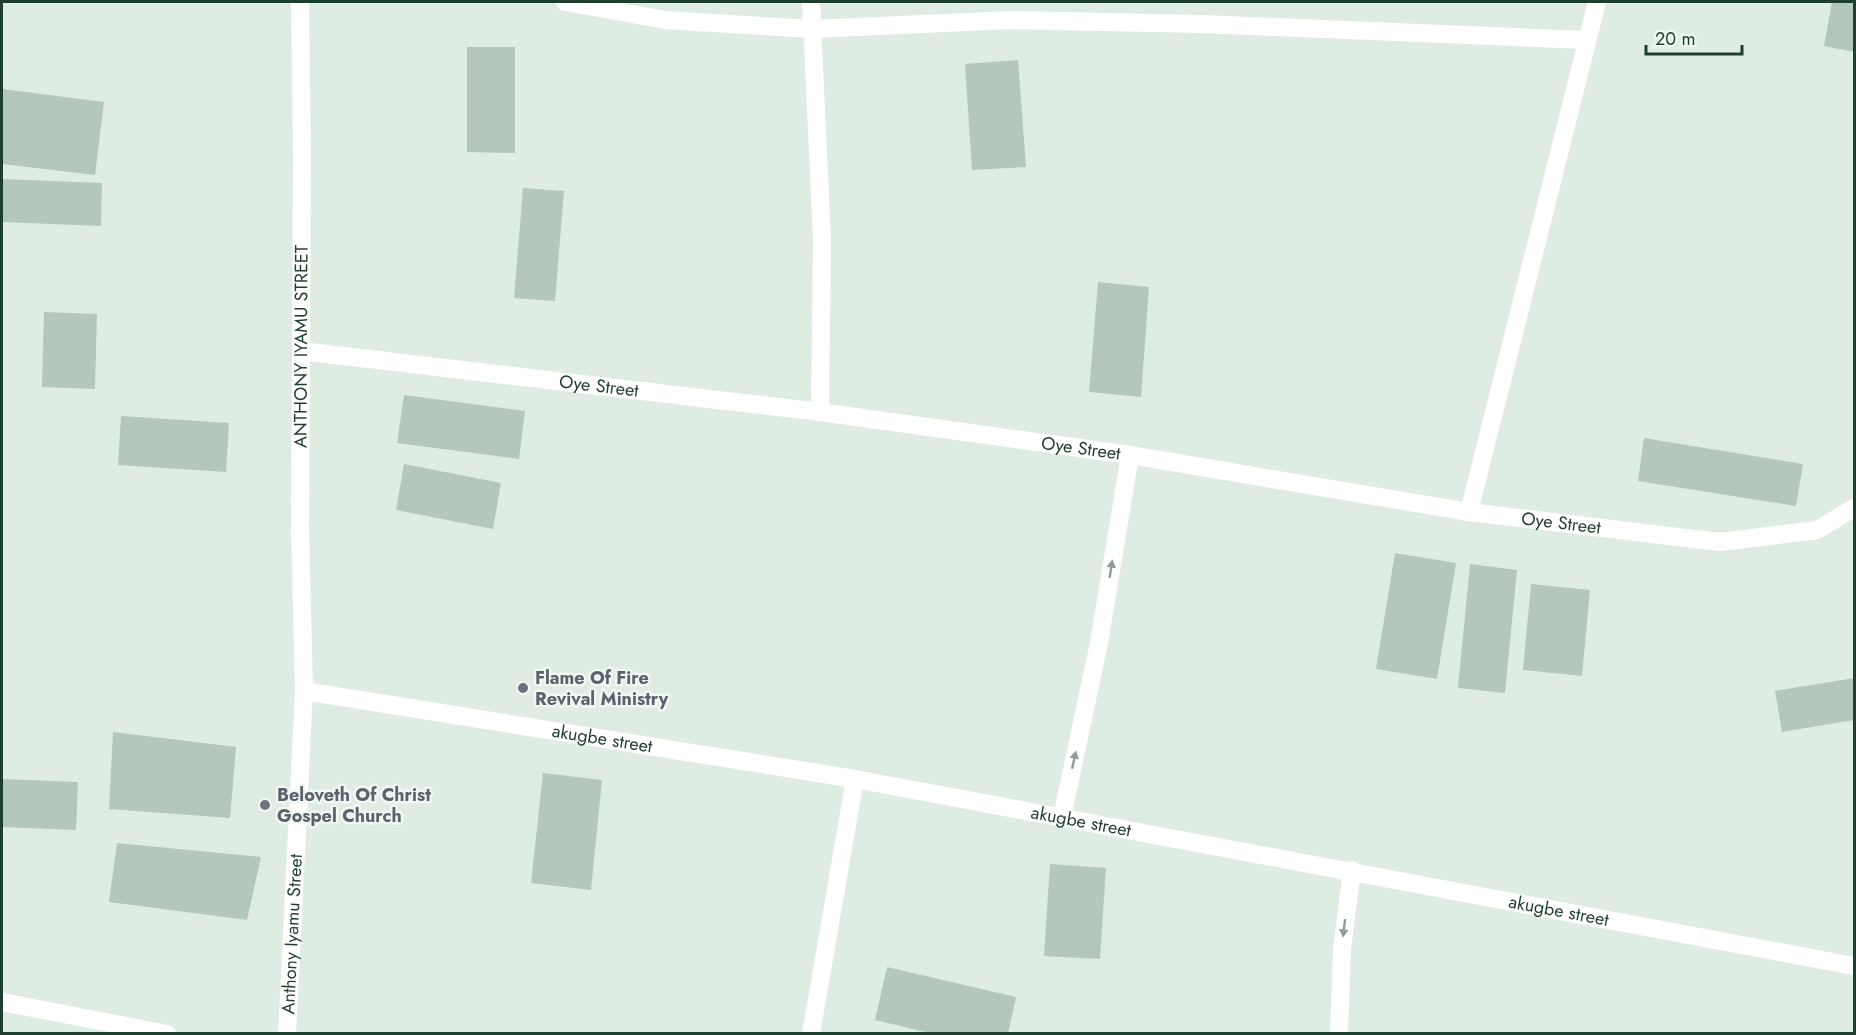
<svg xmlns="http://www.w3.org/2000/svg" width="1856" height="1035" font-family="Jost,sans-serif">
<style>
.building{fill:#b4c7bb}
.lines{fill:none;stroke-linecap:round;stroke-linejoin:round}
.minor{stroke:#fff;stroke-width:18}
.oneway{fill:#8e9e96}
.worship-dot{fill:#6b7280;stroke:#eff8f2;stroke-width:2}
.labels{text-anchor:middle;stroke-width:5;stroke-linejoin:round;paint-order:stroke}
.street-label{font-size:18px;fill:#1e3e2e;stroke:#eff8f2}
.worship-label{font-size:18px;font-weight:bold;fill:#5b616d;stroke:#eff8f2;text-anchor:start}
</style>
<rect width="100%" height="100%" fill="#dfece3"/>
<g class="building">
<polygon points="1832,2 1854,2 1854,52 1824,46"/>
<polygon points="467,47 515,47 515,153 467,152"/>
<polygon points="1018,60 1026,167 972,170 965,64"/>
<polygon points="2,89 104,102 95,175 2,164"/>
<polygon points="2,179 102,183 101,226 2,222"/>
<polygon points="523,188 564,191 555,301 514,298"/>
<polygon points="1098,282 1149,287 1141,397 1089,392"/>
<polygon points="44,312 97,314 95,389 42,387"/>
<polygon points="404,395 525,411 519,459 397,443"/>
<polygon points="121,416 229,423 226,472 118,465"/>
<polygon points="1644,438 1803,464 1796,506 1638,481"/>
<polygon points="404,464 501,483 493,529 396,510"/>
<polygon points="1395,553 1456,563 1437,679 1376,669"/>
<polygon points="1470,564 1517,570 1505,693 1458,688"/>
<polygon points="1531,584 1590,590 1582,676 1523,670"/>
<polygon points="1854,678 1854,720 1782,732 1775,691"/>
<polygon points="113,732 236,747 230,818 109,809"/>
<polygon points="543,773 602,780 591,890 531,883"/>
<polygon points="2,779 78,782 76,830 2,827"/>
<polygon points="117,843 261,857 247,920 109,902"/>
<polygon points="1050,864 1106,868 1100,959 1044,956"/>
<polygon points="887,967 1016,997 1008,1034 934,1034 875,1020"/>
</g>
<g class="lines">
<g class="minor">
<polyline points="565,2 665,20 813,29 1010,20 1203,24 1585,40"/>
<polyline points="811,2 822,239 820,412"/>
<path id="s1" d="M301,351L820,412L1130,455L1469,512L1720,542L1817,530L1854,508"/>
<polyline points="1469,512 1597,2"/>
<path id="s2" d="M304,691L855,779L1854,966"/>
<polyline points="1062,817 1099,643 1130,455"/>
<polyline points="2,1002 167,1034"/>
<path id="s3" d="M287,1034L304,691L300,527L302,155L300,2"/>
<polyline points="811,1034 855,779"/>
<polyline points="1339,1034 1342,949 1352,870"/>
</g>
</g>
<defs><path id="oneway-solid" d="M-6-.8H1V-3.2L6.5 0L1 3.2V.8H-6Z" transform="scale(1.5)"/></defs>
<g class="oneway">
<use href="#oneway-solid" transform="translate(1111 569) rotate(-81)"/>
<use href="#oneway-solid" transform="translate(1074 760) rotate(-78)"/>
<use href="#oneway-solid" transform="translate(1344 928) rotate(97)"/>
</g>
<g class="worship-dot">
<circle cx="523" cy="688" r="6"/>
<circle cx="265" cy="805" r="6"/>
</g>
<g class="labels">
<g class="street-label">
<text dy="6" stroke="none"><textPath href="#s3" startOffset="688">ANTHONY IYAMU STREET</textPath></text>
<text dy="6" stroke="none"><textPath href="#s1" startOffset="300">Oye Street</textPath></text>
<text dy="6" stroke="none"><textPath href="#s1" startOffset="786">Oye Street</textPath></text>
<text dy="6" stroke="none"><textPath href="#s1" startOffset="1272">Oye Street</textPath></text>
<text dy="6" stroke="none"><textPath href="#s2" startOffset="302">akugbe street</textPath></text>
<text dy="6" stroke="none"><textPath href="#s2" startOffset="788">akugbe street</textPath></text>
<text dy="6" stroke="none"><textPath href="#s2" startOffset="1274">akugbe street</textPath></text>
<text dy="6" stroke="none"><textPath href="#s3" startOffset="100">Anthony Iyamu Street</textPath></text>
</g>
<g class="worship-label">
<text x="535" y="684">Flame Of Fire<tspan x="535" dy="21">Revival Ministry</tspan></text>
<text x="277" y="801">Beloveth Of Christ<tspan x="277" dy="21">Gospel Church</tspan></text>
</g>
</g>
<rect width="1856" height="1035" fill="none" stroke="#1e3e2e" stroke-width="6"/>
<path d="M1646 45v9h96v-9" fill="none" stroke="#1e3e2e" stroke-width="3"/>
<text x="1655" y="45" font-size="18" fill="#1e3e2e" stroke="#eff8f2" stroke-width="4.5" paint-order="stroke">20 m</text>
</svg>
